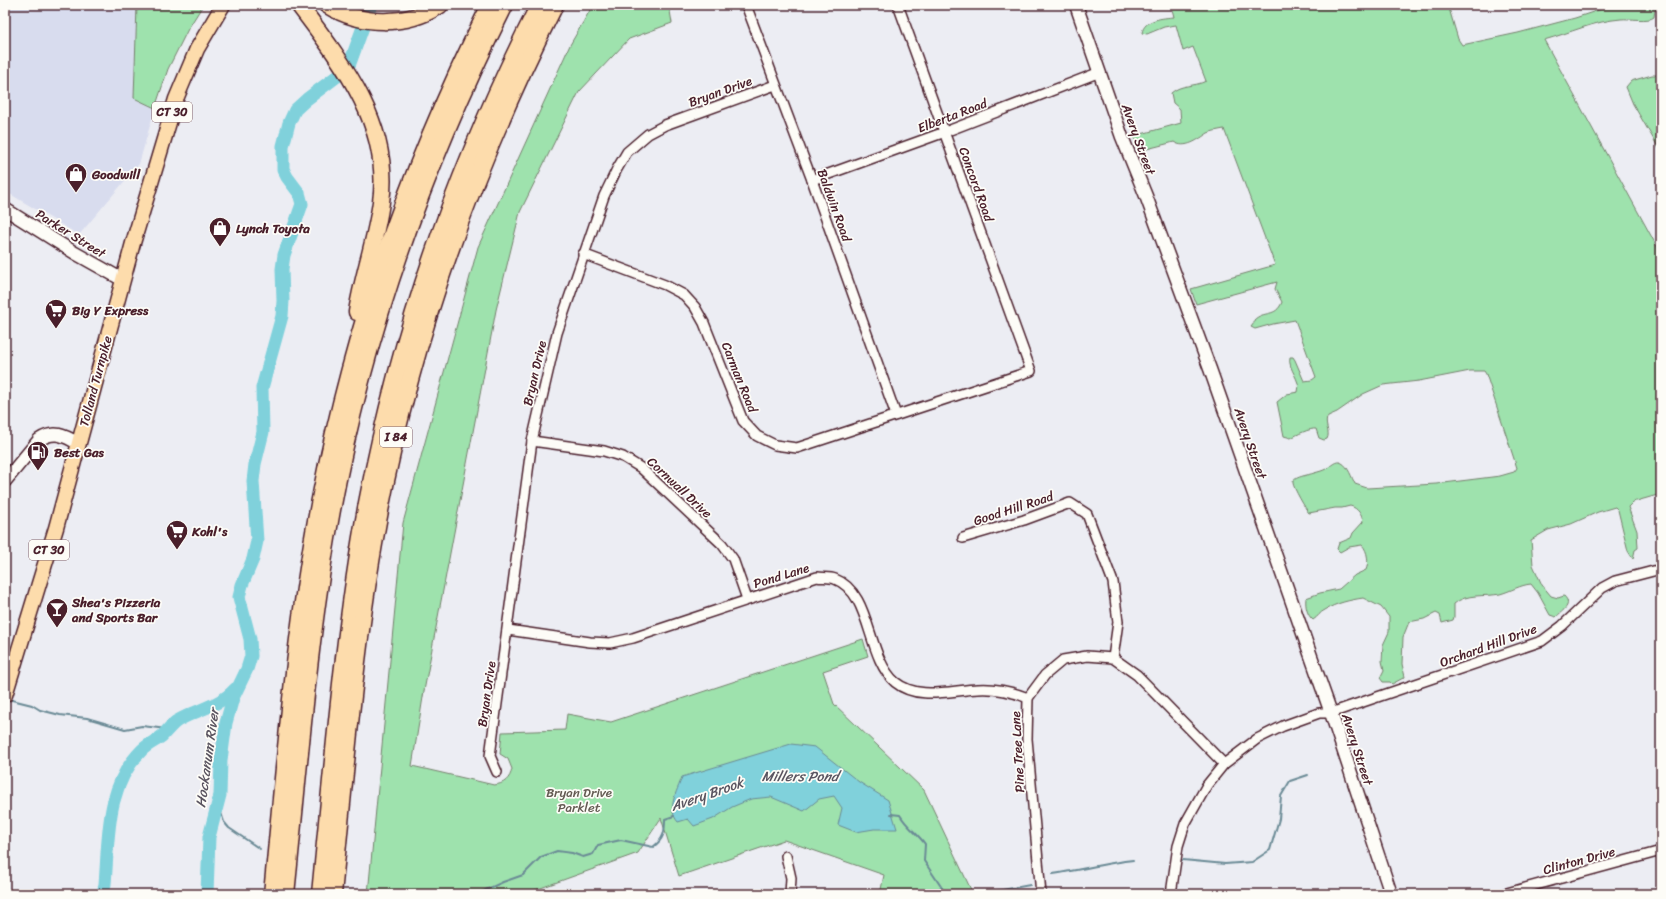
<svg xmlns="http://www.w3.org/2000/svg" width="1666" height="899" font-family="Sriracha,sans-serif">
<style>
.built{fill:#d8dcee}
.green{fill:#9ee2ad;stroke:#74806c}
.water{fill:#80d1db;stroke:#6a8a95}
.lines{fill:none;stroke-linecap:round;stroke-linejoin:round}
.stream{stroke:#6a8a95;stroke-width:2}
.river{stroke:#80d1db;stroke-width:13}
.street-casing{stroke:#4a1f2b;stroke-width:12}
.secondary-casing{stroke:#4a1f2b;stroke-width:15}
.primary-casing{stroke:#4a1f2b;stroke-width:17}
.highway-casing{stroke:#4a1f2b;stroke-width:19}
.street{stroke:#fdfcf7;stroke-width:9}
.secondary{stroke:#fdfcf7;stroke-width:12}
.primary{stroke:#fddcac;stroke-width:14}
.highway{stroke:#fddcac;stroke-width:16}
.labels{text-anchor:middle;stroke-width:3.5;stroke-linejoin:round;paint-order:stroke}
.shield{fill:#fdfcf7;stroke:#806168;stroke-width:1}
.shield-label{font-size:12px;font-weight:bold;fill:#4a1f2b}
.street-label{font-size:13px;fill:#4a1f2b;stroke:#fdfcf7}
.poi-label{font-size:13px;font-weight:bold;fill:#4a1f2b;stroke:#fdfcf7;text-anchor:start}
.park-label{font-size:13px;fill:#635a52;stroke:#fdfcf7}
.water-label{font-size:14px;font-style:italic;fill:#5a5460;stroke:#fdfcf7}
</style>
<rect width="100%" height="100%" fill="#ecedf3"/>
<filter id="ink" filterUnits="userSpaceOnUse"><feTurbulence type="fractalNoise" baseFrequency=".025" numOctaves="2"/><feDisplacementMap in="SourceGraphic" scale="8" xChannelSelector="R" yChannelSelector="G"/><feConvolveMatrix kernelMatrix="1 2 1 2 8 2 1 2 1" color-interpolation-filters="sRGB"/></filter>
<g filter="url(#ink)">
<polygon class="built" points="5,5 137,5 134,98 155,108 139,164 79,235 5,191"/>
<g class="green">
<polygon points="137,5 203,5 188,29 168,69 155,108 134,98"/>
<path d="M593,5H669L672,23L629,39L579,92L520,212L496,310L424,691L412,766L494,785C504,784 510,779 512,769L508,759L500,754L502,732L565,730L567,714L611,722L863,639L868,656L823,671L834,704L924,790L973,894H880L884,875L784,840L679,876L661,818L638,853L524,894H368L403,523L478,247L570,45Z"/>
<path d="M1175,5H1448L1458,39L1462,45L1518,33L1575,18L1614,5H1661L1655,10L1654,17C1649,22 1629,18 1621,19C1594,21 1570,33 1544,40L1661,254V494L1633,502L1628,507L1637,531L1638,548L1635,550L1633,559L1628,551L1618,510L1615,507L1598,512L1571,524L1548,530L1531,540L1533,565L1542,585L1551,596L1558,598L1564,596C1573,605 1563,610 1556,617L1550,615L1538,593L1531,584C1520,585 1511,591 1500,594C1485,597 1466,593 1454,604V617L1453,620L1442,623L1440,615L1436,613L1424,619L1409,622L1403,637L1402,664L1405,677L1392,684L1390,682H1383L1380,678L1384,670L1382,661L1383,645L1389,632V617L1381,607L1363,598C1350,600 1336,603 1325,610C1320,612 1318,617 1313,620C1307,615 1305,606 1306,598L1320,593L1339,589L1355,575L1366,570C1369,563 1368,551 1362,545L1349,547L1340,552L1337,549L1339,543L1351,538L1353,533L1363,522C1362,515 1358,508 1350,506L1342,508H1335L1309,513C1306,510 1293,487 1293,483C1292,477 1309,475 1314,473C1318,472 1322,471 1326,469C1330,467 1336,459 1342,463C1348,466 1352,478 1355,484L1367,488L1436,484L1500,476L1514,472L1517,468L1486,374L1484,371H1470L1419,381L1383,385L1363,394L1337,412L1328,416C1323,424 1331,432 1327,439L1324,440L1319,438L1316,429C1310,428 1296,435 1291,438L1284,436L1277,402L1287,394L1298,392C1302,380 1287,369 1290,357H1293L1295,360L1304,381L1312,380L1316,377L1295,320L1273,324L1255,329L1251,327L1254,323V320C1264,310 1276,318 1282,302L1275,289L1277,282L1196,304L1191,289L1275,265L1224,129C1219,130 1212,131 1208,133C1199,139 1185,150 1174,142L1139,151L1134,136L1181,123L1180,109L1173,103L1171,93C1181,84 1194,87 1206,81L1193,47L1183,51L1176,25L1164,27L1147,34L1142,33C1144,19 1163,18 1174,17L1172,9Z"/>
<polygon points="1652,75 1659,75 1661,79 1661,152 1633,104 1626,87 1631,81"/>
</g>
<path class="water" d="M791,744L815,747L859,782L888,800L897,829H874L856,832L838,825L842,808L834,796L819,799L804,811L771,797L751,799L732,807L713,819L694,826L688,819L678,822C666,808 677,792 682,777Z"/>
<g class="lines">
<g class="stream">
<polyline points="8,699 32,705 40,710 60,715 87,718 125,729 142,726 167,729"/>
<polyline points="218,803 224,822 229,828 260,849"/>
<path d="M891,814L900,815C907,827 917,833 925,844L924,861L946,894"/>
<polyline points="1183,860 1225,864 1252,862 1270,850 1279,819 1281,796 1290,781 1308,775"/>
<path d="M1053,874C1080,870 1106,863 1133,860"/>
<path d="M477,894L503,882L523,875L541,857L557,851L572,853L583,857L593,854L598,845L621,840L653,847C664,839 665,832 665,819L674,816"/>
<polyline points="980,894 1030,885"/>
</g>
<g class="river">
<path d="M103,894L105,884C109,837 105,787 142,750C148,744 156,741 162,736C167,731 171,725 177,721C197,709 219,707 235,689"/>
<polyline points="207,894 209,837 220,795 221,760 226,723 233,698 247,669 251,656 250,639 239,597 242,585 253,559 257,541 253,481 255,464 263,432 262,388 282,316 283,301 282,269 284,255 302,204 299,193 287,177 283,169 283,146 289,123 295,110 307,99 340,74 350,63 371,5"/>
</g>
<g class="street-casing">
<g id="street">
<polyline points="746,5 812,180 896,415"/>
<polyline points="812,180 945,132 1100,72"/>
<polyline points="583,254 665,285 684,295 695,307 704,323 743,421 757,436 775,445 797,448 1031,371 898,5"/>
<polyline points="532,441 604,451 623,457 641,468 722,544 733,559 747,599"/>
<polyline points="963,538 1024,520 1070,503 1087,514 1113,582 1118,622 1113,658"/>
<path d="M508,630L590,642L610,643L633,638L817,577C822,578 830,577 835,579C872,593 866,656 895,682C918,701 951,690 978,689C995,688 1013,692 1028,698"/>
<polyline points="497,772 490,756 532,441 557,333 604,196 617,169 627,152 648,134 665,125 775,85"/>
<polyline points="786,856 791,878 790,894"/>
<polyline points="1041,894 1027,739 1028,698 1045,675 1063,660 1087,656 1113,658 1137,675 1224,764"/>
<polyline points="1171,894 1178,846 1185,824 1207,785 1224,764 1257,739 1283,726 1319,713 1331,713 1348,707 1542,641 1562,626 1602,588 1615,581 1661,569"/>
<polyline points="1503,894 1661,851"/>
</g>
</g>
<g class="secondary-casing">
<g id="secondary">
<polyline points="1076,5 1122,137 1146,196 1210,369 1331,713 1391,894"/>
<polyline points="5,209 75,253 123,280"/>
<path d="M5,481L39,440C54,430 64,435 79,444"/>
</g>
</g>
<g class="primary-casing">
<polyline id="primary" points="5,695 56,528 133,243 176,99 197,49 223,5"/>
</g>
<g class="highway-casing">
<g id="highway">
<path d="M299,5C342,62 392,125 381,202C376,239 363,275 357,312"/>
<path d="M327,5C361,26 406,27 440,5"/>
<path d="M272,894C285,760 295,626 321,494C354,324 412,160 490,5"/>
<path d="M286,894C299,770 308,644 330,521C362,341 423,168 505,5"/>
<path d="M320,894C333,764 343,632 367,503C400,330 459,161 539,5"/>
<path d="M333,894C345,777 354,660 374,544C406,356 469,175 555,5"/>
</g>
</g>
<use href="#street" class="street"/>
<use href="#secondary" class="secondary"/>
<use href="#primary" class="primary"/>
<use href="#highway" class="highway"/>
</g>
</g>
<defs>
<g id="shop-pin" transform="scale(1.15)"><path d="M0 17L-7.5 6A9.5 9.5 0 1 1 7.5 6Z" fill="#4a1f2b" stroke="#fdfcf7"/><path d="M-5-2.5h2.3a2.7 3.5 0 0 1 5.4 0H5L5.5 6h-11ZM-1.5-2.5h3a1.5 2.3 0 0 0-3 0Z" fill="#fff"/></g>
<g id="supermarket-pin" transform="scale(1.15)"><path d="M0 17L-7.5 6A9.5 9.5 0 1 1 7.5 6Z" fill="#4a1f2b" stroke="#fdfcf7"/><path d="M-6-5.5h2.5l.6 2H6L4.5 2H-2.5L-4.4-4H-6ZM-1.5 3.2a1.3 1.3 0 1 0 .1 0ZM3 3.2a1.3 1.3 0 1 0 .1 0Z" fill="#fff"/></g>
<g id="fuel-pin" transform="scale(1.15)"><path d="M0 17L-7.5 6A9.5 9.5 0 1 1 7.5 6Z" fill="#4a1f2b" stroke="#fdfcf7"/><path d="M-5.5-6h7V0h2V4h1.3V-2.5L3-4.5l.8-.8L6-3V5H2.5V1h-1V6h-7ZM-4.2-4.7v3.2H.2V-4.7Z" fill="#fff"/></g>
<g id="bar-pin" transform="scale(1.15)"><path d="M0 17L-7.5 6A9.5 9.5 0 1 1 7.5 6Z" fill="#4a1f2b" stroke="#fdfcf7"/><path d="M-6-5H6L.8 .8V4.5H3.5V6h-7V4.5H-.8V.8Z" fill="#fff"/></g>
</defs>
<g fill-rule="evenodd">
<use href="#shop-pin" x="76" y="174"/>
<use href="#shop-pin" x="220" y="228"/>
<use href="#supermarket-pin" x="56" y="310"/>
<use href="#fuel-pin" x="38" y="452"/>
<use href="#supermarket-pin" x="177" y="531"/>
<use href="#bar-pin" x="57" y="609"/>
</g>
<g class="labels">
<g class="shield">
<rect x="152" y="102" width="40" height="20" rx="3"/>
<rect x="380" y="427" width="32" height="20" rx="3"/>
<rect x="29" y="540" width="40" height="20" rx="3"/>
</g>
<g class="shield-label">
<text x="172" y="116">CT 30</text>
<text x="396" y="441">I 84</text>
<text x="49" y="554">CT 30</text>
</g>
<g class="street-label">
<text transform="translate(720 91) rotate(-20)" y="5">Bryan Drive</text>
<text transform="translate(952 115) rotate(-21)" y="5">Elberta Road</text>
<text transform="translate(1139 139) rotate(70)" y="5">Avery Street</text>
<text transform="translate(977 184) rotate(70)" y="5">Concord Road</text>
<text transform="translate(835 205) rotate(70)" y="5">Baldwin Road</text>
<text transform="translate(71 233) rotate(32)" y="5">Parker Street</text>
<text transform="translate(534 373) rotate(-77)" y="5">Bryan Drive</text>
<text transform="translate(740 377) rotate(68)" y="5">Carman Road</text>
<text transform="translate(95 381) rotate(-75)" y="5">Tolland Turnpike</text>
<text transform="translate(1251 443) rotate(71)" y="5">Avery Street</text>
<text transform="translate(680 487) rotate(43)" y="5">Cornwall Drive</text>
<text transform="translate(1013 508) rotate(-18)" y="5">Good Hill Road</text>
<text transform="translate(781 575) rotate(-17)" y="5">Pond Lane</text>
<text transform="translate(1488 645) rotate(-20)" y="5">Orchard Hill Drive</text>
<text transform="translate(486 694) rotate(-82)" y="5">Bryan Drive</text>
<text transform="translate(1358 749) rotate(72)" y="5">Avery Street</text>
<text transform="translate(1017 752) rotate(-93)" y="5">Pine Tree Lane</text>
<text transform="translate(1579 860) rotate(-15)" y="5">Clinton Drive</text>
</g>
<g class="poi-label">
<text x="92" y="179">Goodwill</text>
<text x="236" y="233">Lynch Toyota</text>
<text x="72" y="315">Big Y Express</text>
<text x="54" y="457">Best Gas</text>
<text x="192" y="536">Kohl's</text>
<text x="72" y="607">Shea's Pizzeria<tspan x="72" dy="15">and Sports Bar</tspan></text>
</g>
<g class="park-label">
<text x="579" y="797">Bryan Drive<tspan x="579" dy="15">Parklet</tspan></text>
</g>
<g class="water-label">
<text transform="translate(207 758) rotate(-82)" y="5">Hockanum River</text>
<text x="800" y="781">Millers Pond</text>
<text transform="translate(707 794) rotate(-19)" y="5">Avery Brook</text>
</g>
</g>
<rect width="1666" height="899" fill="none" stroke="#fdfcf7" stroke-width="20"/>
<rect x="10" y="10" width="1646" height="879" fill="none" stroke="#4a1f2b" stroke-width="1.5" filter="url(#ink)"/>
</svg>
